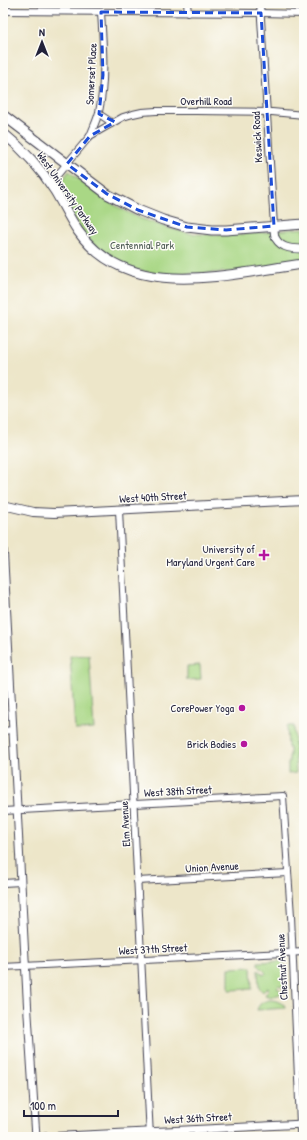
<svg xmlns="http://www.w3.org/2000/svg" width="307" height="1140" font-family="'Patrick Hand',sans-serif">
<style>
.green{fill:#a9d785;stroke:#667c60}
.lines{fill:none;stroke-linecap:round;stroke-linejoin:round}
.minor-casing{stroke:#403f50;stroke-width:8}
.tertiary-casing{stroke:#403f50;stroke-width:9}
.secondary-casing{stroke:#403f50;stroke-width:10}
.primary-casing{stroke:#403f50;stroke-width:11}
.minor{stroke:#fff;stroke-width:6}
.tertiary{stroke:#fff;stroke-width:7}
.secondary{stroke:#fff;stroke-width:8}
.primary{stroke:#fff;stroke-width:9}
.marked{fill:none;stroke:#1d4ed8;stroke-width:3;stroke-dasharray:8 5;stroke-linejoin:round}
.poi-dot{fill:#b5179e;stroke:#fdfcf7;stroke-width:1.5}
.labels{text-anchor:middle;stroke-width:3;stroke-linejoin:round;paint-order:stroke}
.street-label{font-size:11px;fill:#22223b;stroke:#fdfcf7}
.park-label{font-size:11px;fill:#4a5851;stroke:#fdfcf7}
.poi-label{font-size:11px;fill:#22223b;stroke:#fdfcf7;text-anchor:end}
</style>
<rect width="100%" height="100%" fill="#fdfcf7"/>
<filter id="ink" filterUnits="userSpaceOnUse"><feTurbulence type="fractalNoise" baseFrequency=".025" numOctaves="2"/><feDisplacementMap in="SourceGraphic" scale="8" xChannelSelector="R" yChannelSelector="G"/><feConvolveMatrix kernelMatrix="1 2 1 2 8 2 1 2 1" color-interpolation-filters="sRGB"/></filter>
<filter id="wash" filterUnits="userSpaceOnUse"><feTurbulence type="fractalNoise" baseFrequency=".012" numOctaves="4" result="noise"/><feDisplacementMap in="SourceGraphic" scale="16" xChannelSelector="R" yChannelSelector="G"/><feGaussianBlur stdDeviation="0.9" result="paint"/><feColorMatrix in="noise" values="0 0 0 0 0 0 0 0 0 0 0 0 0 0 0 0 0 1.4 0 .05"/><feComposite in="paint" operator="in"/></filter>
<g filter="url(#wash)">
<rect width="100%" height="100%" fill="#ede6c9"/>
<g class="green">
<path d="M69,171C88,187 108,203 131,214C136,217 142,219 148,221C159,225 171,229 183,232C221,239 265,232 304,228V262L231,272L164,275L136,270L107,258L86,238L58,192V186Z"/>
<polygon points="89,655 94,729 75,730 70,656"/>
<polygon points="200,665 201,679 187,680 187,666"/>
<polygon points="287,726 294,726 296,773 288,774 288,763 289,763 289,756 290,756 290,748 288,748"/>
<path d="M284,961L285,989L279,985L277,987L282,992V993C276,996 271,998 265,995L269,989L267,988L263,992L259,988L258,970L264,975L266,973L258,965V962Z"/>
<polygon points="251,967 252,989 229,990 229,968"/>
<path d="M270,1000C277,1000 281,1003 286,1006V1008L257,1010C259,1003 264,1001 270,1000Z"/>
</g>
</g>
<g filter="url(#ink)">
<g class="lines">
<g class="minor-casing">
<g id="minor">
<polyline points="187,3 188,13"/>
<polyline points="260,3 274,226"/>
<polyline points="3,11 261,13 304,14"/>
<polyline points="99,114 108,120 111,124"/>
<path d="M90,136C93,128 97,120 99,112C106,80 103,44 101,12"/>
<polyline points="49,183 54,179 90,136 123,117 133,114 142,112 156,111 196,111 272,112 304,115"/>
<polyline points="119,510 150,1137"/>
<polyline points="3,731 13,730"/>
<polyline points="3,811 283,796 291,916 300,1124"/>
<polyline points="137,881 288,873"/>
<polyline points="3,883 21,882"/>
<polyline points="3,967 304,952"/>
</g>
</g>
<g class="tertiary-casing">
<g id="tertiary">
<path d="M274,226C274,230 274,236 276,239C282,249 294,249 304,249"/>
<polyline points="3,543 28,1015 36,1137"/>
<polyline points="300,1124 301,1137"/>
<polyline points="45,1137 304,1124"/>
</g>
</g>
<g class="secondary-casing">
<polyline id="secondary" points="3,505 33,512 54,513 304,500"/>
</g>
<g class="primary-casing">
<g id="primary">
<polyline points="3,115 107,194 138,210 163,220 187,227 212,230 226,230 304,224"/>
<path d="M3,133C23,149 41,169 55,191C63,204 69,218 78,231C129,304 230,273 304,264"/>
</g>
</g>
<use href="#minor" class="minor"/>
<use href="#tertiary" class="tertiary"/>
<use href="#secondary" class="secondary"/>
<use href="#primary" class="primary"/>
</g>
</g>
<path class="marked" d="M101,12L261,13L274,226L226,230L187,227L138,210L107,194L67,164L90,136L115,122L99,114L103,75Z"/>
<g class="poi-dot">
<path d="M262 549h4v4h4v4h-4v4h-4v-4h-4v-4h4z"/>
<circle cx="242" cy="708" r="4"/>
<circle cx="244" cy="744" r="4"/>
</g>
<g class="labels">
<g class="street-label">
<text transform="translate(91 74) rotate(-87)" y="4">Somerset Place</text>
<text x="206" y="105">Overhill Road</text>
<text transform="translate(257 137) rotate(-93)" y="4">Keswick Road</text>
<text transform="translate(68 193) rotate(55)" y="4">West University Parkway</text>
<text transform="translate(153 497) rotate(-3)" y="4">West 40th Street</text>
<text transform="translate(178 791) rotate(-3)" y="4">West 38th Street</text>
<text transform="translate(125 824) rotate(-93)" y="4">Elm Avenue</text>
<text transform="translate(212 867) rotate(-3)" y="4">Union Avenue</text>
<text transform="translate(153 949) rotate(-3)" y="4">West 37th Street</text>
<text transform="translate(282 967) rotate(-93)" y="4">Chestnut Avenue</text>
<text transform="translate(198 1118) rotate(-3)" y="4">West 36th Street</text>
</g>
<g class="park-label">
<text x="142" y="249">Centennial Park</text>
</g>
<g class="poi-label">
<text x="255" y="553">University of<tspan x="255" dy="13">Maryland Urgent Care</tspan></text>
<text x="234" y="712">CorePower Yoga</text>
<text x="236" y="748">Brick Bodies</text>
</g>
</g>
<rect width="307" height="1140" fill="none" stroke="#fdfcf7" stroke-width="16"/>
<g transform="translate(42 42)" stroke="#fdfcf7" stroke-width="3" paint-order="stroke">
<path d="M0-3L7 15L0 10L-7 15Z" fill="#22223b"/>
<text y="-6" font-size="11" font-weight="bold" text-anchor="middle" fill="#22223b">N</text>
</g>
<path d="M24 1110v6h94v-6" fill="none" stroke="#22223b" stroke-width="2"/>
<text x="30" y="1110" font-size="12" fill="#22223b" stroke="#fdfcf7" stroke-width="3" paint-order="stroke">100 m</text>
</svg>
